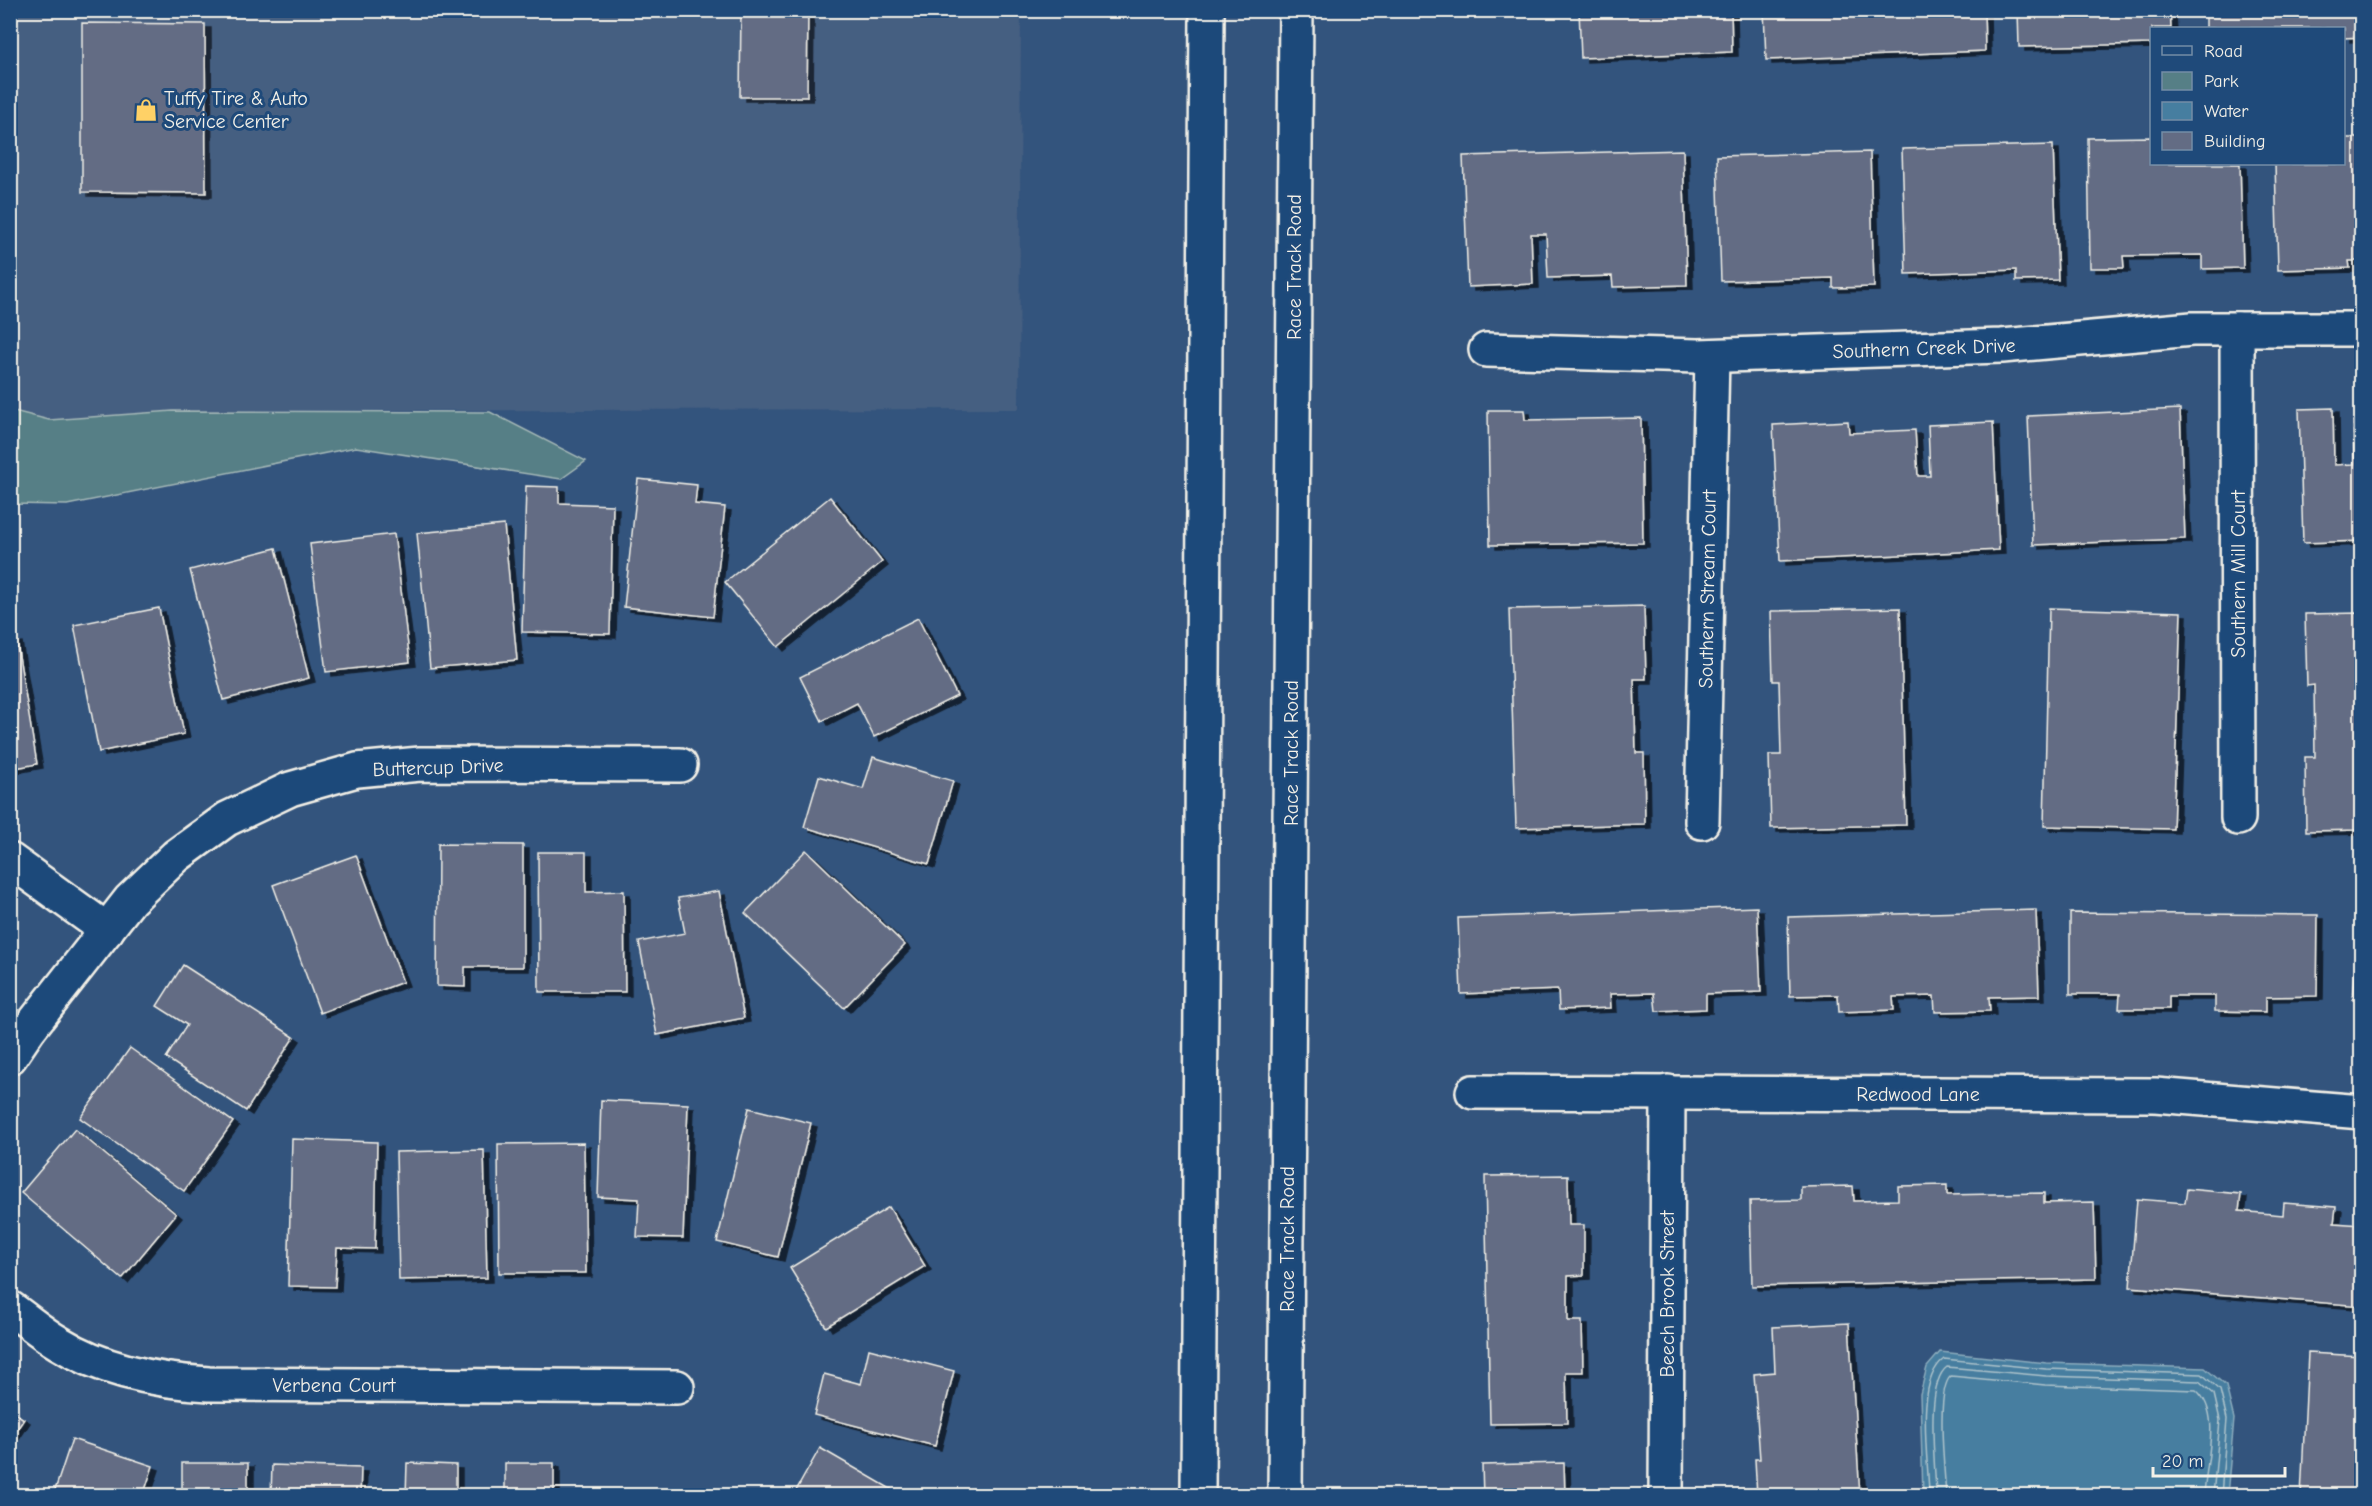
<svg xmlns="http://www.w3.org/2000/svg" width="2372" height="1506" font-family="'Comic Neue',sans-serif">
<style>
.built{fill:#455e81}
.green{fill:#567f86;stroke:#a5b8b7;stroke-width:1.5}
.water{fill:#467ea0;stroke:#8cacbd;stroke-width:1.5}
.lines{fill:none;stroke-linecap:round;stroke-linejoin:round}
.shore{stroke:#aec3cb;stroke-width:1.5}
.building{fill:#636c84;stroke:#f4f1e8;stroke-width:1.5;filter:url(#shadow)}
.street-casing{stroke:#f4f1e8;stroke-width:38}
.primary-casing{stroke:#f4f1e8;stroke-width:38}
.street{stroke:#1f4a7a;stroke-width:33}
.primary{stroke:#1f4a7a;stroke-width:33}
.labels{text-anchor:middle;stroke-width:6;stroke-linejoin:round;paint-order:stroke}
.poi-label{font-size:20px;fill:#f4f1e8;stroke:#1f4a7a;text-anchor:start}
.street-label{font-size:20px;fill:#f4f1e8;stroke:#1f4a7a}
</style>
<defs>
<filter id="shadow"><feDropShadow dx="6" dy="4" stdDeviation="0" flood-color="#0009"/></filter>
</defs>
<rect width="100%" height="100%" fill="#33547d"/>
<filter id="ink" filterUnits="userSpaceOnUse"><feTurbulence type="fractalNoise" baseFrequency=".0167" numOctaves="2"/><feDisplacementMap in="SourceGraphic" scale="12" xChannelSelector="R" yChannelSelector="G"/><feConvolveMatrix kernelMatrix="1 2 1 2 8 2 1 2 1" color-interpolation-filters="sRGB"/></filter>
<g filter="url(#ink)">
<polygon class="built" points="10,11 1021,11 1019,409 173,411 49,420 11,410"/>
<polygon class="green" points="10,410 49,420 173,411 490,412 586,461 561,479 356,447 67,505 11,504"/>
<polygon class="water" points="1940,1352 2047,1363 2205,1368 2226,1386 2234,1419 2227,1495 1923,1495 1920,1394 1927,1367"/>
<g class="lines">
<g class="shore">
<path d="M1929,1496C1929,1461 1914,1381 1944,1359L2046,1369L2202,1374L2220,1390L2227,1419L2221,1496"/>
<path d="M1936,1496C1936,1467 1924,1384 1947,1367L2046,1376L2199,1381L2214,1394L2220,1420L2213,1496"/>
<path d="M1946,1496C1945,1473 1935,1389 1951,1376L2045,1385L2196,1390C2223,1413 2205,1464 2204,1496"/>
</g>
</g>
<g class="building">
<polygon points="741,10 808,10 807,97 740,97"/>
<polygon points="1579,10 1731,10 1732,52 1581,58"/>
<polygon points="1764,10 1984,10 1985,51 1766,60"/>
<polygon points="2018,10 2170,10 2171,28 2152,28 2152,44 2019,47"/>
<polygon points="2206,10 2362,10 2362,37 2344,38 2344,28 2206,28"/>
<polygon points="82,23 205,24 206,193 82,192"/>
<polygon points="2152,137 2152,164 2240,164 2243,268 2202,269 2202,255 2123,256 2124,268 2090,268 2088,138"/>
<polygon points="2344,138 2362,138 2362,261 2349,261 2350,268 2278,270 2275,164 2344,164"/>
<polygon points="2053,145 2058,280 2016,281 2016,270 1906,274 1902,149"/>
<polygon points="1683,150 1687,285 1613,287 1612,276 1548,278 1546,234 1531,234 1533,284 1468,287 1463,156"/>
<polygon points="1870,152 1874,287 1833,288 1833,278 1721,281 1717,156"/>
<polygon points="2333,408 2334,465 2354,464 2353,421 2362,421 2362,541 2303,543 2299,409"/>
<polygon points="2180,409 2185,539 2033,545 2028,416"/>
<polygon points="1488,410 1524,410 1525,420 1641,418 1643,543 1490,545"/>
<polygon points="1848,421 1849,433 1915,430 1918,476 1930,476 1928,425 1993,422 1999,550 1780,561 1773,425"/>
<polygon points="638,479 697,485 695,504 725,507 713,617 624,607"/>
<polygon points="526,486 559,487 559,503 613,505 610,634 522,632"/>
<polygon points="830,497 882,562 778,647 725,582"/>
<polygon points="504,525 517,660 430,668 417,533"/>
<polygon points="394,534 410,662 326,672 310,544"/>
<polygon points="276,548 309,678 223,700 190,570"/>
<polygon points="1644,606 1646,679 1634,679 1636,753 1644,753 1645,824 1516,828 1509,609"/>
<polygon points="159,608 184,734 99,752 74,625"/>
<polygon points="1900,608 1906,825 1771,828 1769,755 1781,755 1779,681 1773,681 1771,611"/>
<polygon points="2049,608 2181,612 2173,829 2044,826"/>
<polygon points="2362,613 2362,830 2306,831 2305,757 2315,757 2314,685 2307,686 2305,614"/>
<polygon points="918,618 957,696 874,737 857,703 822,721 800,677"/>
<polygon points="16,638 37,764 10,769 10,639"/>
<polygon points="873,757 953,781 929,864 804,827 819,776 863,789"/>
<polygon points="438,844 523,845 523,967 465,967 465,987 437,986"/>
<polygon points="806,850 905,945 844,1008 745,913"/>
<polygon points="538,852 586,852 586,892 624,891 625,992 539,992"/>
<polygon points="356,855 403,982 320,1013 273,885"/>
<polygon points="719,891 744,1018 657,1035 639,942 685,933 678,898"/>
<polygon points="1757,907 1761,992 1706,994 1706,1009 1656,1011 1654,993 1610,994 1611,1008 1559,1010 1558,990 1461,994 1458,918"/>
<polygon points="2036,910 2039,996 1989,997 1990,1011 1935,1012 1934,996 1893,997 1894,1010 1839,1012 1838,995 1790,996 1788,917"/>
<polygon points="2070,913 2318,915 2317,996 2266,997 2266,1012 2215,1011 2215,996 2169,996 2169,1009 2119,1009 2120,994 2070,994"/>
<polygon points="2359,922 2362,922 2362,1000 2353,1000"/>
<polygon points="183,965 294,1037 246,1111 166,1058 187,1025 157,1006"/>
<polygon points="130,1048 233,1122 184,1191 80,1118"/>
<polygon points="601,1100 688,1104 683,1238 637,1237 639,1199 598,1197"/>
<polygon points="749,1108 811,1123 778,1257 717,1242"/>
<polygon points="75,1129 176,1214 122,1279 21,1193"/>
<polygon points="292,1139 377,1142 375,1249 337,1248 335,1287 288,1286"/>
<polygon points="584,1143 586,1273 499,1273 498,1144"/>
<polygon points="484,1150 487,1278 399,1280 396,1152"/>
<polygon points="1568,1175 1569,1225 1584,1225 1584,1275 1568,1276 1568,1321 1582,1321 1583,1372 1566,1372 1567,1423 1490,1424 1485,1176"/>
<polygon points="1947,1185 1947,1195 2044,1193 2044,1203 2094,1202 2096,1279 1752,1286 1750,1201 1801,1200 1801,1187 1853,1186 1854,1201 1898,1200 1898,1186"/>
<polygon points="2187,1189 2241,1194 2239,1211 2283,1215 2284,1203 2336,1207 2334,1223 2362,1225 2362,1306 2130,1287 2137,1199 2185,1203"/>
<polygon points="889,1207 925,1266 826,1327 790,1268"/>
<polygon points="1849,1323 1860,1496 1757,1496 1755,1459 1760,1459 1754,1374 1775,1372 1773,1327"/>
<polygon points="869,1349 954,1371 935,1446 814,1415 824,1374 861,1384"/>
<polygon points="2308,1353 2362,1356 2362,1496 2301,1496"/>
<polygon points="10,1410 24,1419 10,1440"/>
<polygon points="72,1439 153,1466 143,1496 53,1496"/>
<polygon points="820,1448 903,1496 793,1496"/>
<rect x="182" y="1463" width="66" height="33"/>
<polygon points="407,1463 456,1465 456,1496 406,1496"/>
<rect x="505" y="1463" width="49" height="33"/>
<polygon points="1564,1463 1565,1496 1483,1496 1482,1465"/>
<polygon points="272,1465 361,1468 360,1496 271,1496"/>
</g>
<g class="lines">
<g class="street-casing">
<g id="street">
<polyline points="2237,329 2238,818"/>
<polyline points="1486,350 1698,356 2002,346 2192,329 2362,329"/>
<polyline points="1702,822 1712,356"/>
<polyline points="10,860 107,930"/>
<polyline points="10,1057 29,1029 130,900 176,856 227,819 290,789 357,770 420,764 680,765"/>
<polyline points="1473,1092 2155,1095 2362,1112"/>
<path d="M10,1308C27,1320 42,1333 59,1343C104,1371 158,1381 209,1384L677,1387"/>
<polyline points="1666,1496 1668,1092"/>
</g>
</g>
<g class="primary-casing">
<g id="primary">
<polyline points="1198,1496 1207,10"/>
<polyline points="1285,1496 1296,10"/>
</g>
</g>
<use href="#street" class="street"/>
<use href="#primary" class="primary"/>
</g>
</g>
<defs>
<g id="shop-bare" transform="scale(1.8)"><path d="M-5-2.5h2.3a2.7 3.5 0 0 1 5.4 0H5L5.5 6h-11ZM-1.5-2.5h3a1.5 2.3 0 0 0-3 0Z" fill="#ffd166" stroke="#1f4a7a" stroke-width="2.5" paint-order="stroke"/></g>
</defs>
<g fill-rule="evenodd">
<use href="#shop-bare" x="146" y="110"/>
</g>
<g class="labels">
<g class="poi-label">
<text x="164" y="105">Tuffy Tire &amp; Auto<tspan x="164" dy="23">Service Center</tspan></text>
</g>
<g class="street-label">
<text transform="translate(1294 267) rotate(-90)" y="7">Race Track Road</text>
<text transform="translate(1924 348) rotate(-2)" y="7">Southern Creek Drive</text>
<text transform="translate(2238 574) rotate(-90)" y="7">Southern Mill Court</text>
<text transform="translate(1707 589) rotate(-89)" y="7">Southern Stream Court</text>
<text transform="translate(1291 753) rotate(-90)" y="7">Race Track Road</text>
<text transform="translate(438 767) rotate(-2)" y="7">Buttercup Drive</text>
<text x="1918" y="1101">Redwood Lane</text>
<text transform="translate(1287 1239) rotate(-90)" y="7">Race Track Road</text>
<text transform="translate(1667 1294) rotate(-90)" y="7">Beech Brook Street</text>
<text x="334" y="1392">Verbena Court</text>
</g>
</g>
<rect width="2372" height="1506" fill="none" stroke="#1f4a7a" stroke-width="36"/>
<rect x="18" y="18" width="2336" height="1470" fill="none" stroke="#f4f1e8" stroke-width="2" filter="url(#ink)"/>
<rect x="2150" y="27" width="195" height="138" fill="#1f4a7a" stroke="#748da6" stroke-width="1.5"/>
<rect x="2162" y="46" width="30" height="9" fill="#1f4a7a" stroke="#748da6" stroke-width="1.5"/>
<text x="2204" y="57" font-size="18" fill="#f4f1e8">Road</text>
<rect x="2162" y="72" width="30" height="18" fill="#567f86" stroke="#748da6" stroke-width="1.5"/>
<text x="2204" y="87" font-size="18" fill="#f4f1e8">Park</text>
<rect x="2162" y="102" width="30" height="18" fill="#467ea0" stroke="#748da6" stroke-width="1.5"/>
<text x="2204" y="117" font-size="18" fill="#f4f1e8">Water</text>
<rect x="2162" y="132" width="30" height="18" fill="#636c84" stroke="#748da6" stroke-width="1.5"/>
<text x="2204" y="147" font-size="18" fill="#f4f1e8">Building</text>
<path d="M2153 1467v9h132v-9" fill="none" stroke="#f4f1e8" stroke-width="3"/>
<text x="2162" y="1467" font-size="18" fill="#f4f1e8" stroke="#1f4a7a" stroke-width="4.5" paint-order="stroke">20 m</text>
</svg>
